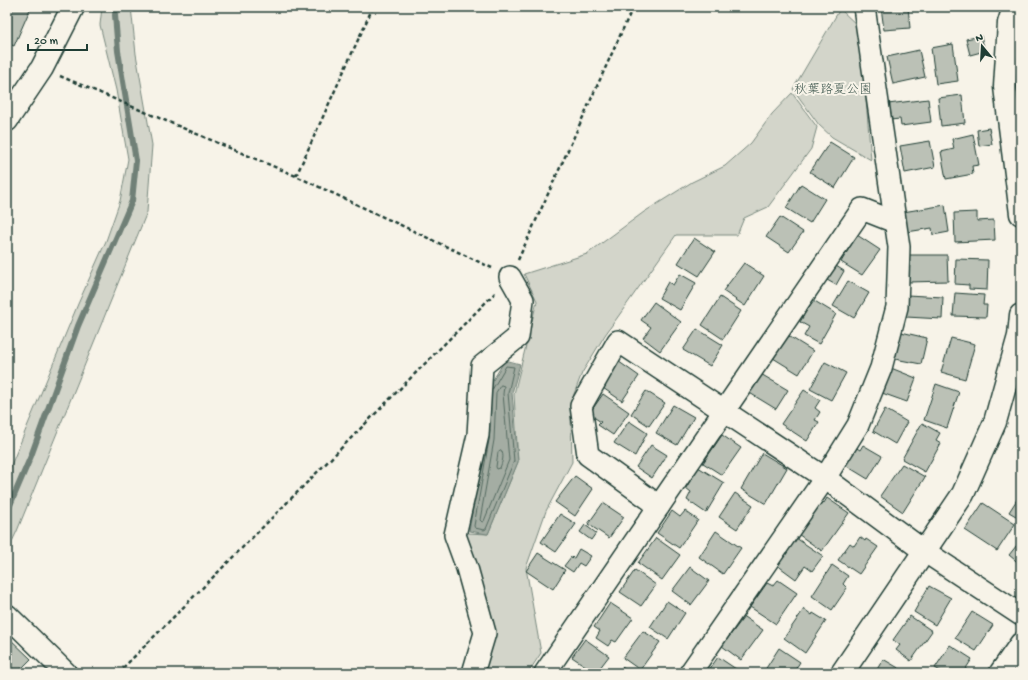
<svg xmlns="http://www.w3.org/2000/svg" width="1028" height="680" font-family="'Gochi Hand','Klee One',sans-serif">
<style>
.green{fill:#d3d5ca;stroke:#79897f}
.water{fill:#a4ada3;stroke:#6f8077}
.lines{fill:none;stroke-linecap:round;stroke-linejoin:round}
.shore{stroke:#546a60;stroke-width:1}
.stream{stroke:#6f8077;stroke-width:6}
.building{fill:#bbc1b6;stroke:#1f3d34}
.minor-casing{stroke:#1f3d34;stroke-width:24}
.tertiary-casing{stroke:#1f3d34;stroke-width:25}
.path{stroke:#1f3d34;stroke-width:2.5;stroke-dasharray:4 3;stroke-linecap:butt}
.minor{stroke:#f7f3e8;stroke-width:21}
.tertiary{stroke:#f7f3e8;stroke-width:22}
.labels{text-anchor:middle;stroke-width:4;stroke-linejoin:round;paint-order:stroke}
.park-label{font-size:13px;fill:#435b52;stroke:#f7f3e8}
</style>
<rect width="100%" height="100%" fill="#f7f3e8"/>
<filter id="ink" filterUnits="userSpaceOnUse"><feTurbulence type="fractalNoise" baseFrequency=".025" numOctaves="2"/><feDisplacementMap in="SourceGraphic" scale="8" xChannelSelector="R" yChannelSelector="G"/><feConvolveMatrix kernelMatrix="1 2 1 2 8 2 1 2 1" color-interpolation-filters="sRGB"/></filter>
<g filter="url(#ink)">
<g class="green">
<polygon points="102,7 131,7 136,54 152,145 147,212 17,531 7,552 7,475 78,304 106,241 120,201 128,159 116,90 100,25"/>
<polygon points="840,9 860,28 871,160 832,137 819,125 793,89"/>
<polygon points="792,93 817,127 811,149 768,207 744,218 737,235 676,235 605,335 582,373 574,394 571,416 572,462 546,511 526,568 541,653 528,673 473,673 484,629 456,535 467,533 488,534 518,462 514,394 537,301 524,274 587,254 644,212 692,182 725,166 751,143 772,114"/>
</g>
<polygon class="water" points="505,360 520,364 512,393 518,462 488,534 487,534 469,531 485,439 487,390"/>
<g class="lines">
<g class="shore">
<polygon points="501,385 504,386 503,394 509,460 484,521 482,522 480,520 494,440 496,393"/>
<polyline points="490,430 489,440 474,526 475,528 484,530 486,529 514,461 508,393 514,367 506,366 492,390"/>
<path d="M501,450C505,456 502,462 500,468L497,469L496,467L498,452Z"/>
</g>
<polyline class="stream" points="7,512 31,456 78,326 132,201 136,161 118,51 115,15 116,7"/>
</g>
<g class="building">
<polygon points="7,7 31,7 14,46 7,43"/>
<polygon points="881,7 908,7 910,28 884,30"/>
<polygon points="981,36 985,51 970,55 966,39"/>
<polygon points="953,44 958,81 936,84 931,48"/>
<polygon points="919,50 925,77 893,84 887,57"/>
<polygon points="962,95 965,123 941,126 938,98"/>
<polygon points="928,99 931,122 901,126 900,119 890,120 888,104"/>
<polygon points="989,128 992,144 979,146 977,130"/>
<polygon points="973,134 979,165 972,166 973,174 946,179 941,152 954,149 952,139"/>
<polygon points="930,141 935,167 905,173 900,146"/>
<polygon points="830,142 854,157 835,188 810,172"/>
<polygon points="801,184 825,199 810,223 786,208"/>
<polygon points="945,205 949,232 933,235 932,228 907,232 903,212"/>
<polygon points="977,212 977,221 994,220 995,240 955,242 954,213"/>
<polygon points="780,217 803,232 789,252 766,237"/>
<polygon points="857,235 880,250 862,275 841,262"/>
<polygon points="694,238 715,252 699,276 678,263"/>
<polygon points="908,255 947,255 948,281 908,282"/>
<polygon points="956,259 988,260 987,290 969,289 969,285 955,284"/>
<polygon points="744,263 764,276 745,306 723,291"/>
<polygon points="836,266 844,271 836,285 827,280"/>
<polygon points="680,274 696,283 680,310 659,298 668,282 673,285"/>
<polygon points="848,281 869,293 854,318 833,306"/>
<polygon points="955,293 984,295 983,305 987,305 986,317 953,316"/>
<polygon points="907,295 943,297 942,319 906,317"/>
<polygon points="720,297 741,311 723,339 702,325"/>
<polygon points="813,300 836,314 819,344 804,336 809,327 800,322"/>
<polygon points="654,302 681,322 660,351 643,338 651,327 641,320"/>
<polygon points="697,329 723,345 710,366 683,350"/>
<polygon points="901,332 927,338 921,364 895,359"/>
<polygon points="787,335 813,351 799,374 773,358"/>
<polygon points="951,338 975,344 965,379 941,372"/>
<polygon points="615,359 639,376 622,401 597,384"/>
<polygon points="825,362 846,373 831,400 810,389"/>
<polygon points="891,368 916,378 907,402 882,393"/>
<polygon points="759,373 788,390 776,409 748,392"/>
<polygon points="936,384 959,392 947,428 924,420"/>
<polygon points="804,390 820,400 815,408 820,412 815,420 819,422 807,441 781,424"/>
<polygon points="646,391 665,403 649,426 631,414"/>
<polygon points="603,394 629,412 613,435 598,425 601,422 589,414"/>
<polygon points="673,405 694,417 677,445 656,433"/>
<polygon points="885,409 907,422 895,444 873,431"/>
<polygon points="629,421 647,433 635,456 614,443"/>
<polygon points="922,423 940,433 936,440 941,443 925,472 902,459"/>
<polygon points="1021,434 1021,448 1015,446"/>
<polygon points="722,435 741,448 722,475 703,463"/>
<polygon points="651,445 667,455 652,478 636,467"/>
<polygon points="863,445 882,456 868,479 845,465 855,447 860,450"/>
<polygon points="762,453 787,468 766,504 741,489"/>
<polygon points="902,464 925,477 903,512 880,496"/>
<polygon points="698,467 724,483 706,513 687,500 691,492 686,488"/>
<polygon points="575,476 593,489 575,516 555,502"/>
<polygon points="735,493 753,505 737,529 719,517"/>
<polygon points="827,498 849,513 822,551 795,532 822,501 824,503"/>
<polygon points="1018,498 1021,500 1021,519 1009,512"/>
<polygon points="603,503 624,517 609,538 588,524"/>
<polygon points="983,503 1015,524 997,551 965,530"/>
<polygon points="672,511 680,517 685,511 698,520 679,548 657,533"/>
<polygon points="560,514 576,524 556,552 541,542"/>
<polygon points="585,525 596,533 591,540 580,532"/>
<polygon points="716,531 741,548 723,574 699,557"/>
<polygon points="860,537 865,541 866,539 878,547 859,574 838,560 850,543 854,546"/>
<polygon points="656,538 680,555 662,580 638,563"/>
<polygon points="796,538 823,556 812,571 805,566 796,579 777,565"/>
<polygon points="1021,540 1021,565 1009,555"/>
<polygon points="579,549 591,556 584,566 579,563 573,572 564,566 571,557 574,558"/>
<polygon points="538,553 565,570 553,589 526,571"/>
<polygon points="832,565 848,576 843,584 847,588 832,610 812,596"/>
<polygon points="690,567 709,581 691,605 672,591"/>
<polygon points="635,570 656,585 641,606 620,592"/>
<polygon points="778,580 797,593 776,624 750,607 767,583 773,586"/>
<polygon points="929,586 951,598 935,625 914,612"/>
<polygon points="667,601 685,613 668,639 650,627"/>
<polygon points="610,603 633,618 616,642 612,640 608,646 596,638 600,631 594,627"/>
<polygon points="804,609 812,615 813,613 826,621 805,653 784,638"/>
<polygon points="972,612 993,625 976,651 955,638"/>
<polygon points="910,616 932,631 911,661 896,650 900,645 893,640"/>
<polygon points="744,617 763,630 741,660 722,646"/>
<polygon points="643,631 660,642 640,670 623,658"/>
<polygon points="7,636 31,659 17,673 7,673"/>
<polygon points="585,639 609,656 596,673 572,657"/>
<polygon points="950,645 972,659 963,673 944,673 935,668"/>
<polygon points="779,648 800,662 793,673 763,673"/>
<polygon points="718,657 739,671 738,673 707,673"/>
<polygon points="883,659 907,673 875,673"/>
<polygon points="622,667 630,673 617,673"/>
</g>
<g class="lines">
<g class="minor-casing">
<g id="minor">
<polyline points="659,506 588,455 581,406 618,341 825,478 924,551 1021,615"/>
<polyline points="7,615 66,673"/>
<polyline points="473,673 485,633 467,568 455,535 478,435 482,366 518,337 523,300 510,277"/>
<polyline points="545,673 862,209 895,222"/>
<polyline points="690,673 825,478 858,425 881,368 897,307 899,247 864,7"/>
<polyline points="1000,673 1021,643"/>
</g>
</g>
<g class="tertiary-casing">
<g id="tertiary">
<polyline points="1014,7 1009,23 1005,87 1021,214"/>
<polyline points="7,120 42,68 73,7"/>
<polyline points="842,673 963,494 995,422 1019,336 1021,315"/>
</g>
</g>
<g class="path">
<polyline points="60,76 296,176 492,268"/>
<polyline points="296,176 373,7"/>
<polyline points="518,260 633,7"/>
<polyline points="118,673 495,293"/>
</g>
<use href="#minor" class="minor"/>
<use href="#tertiary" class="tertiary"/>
</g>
</g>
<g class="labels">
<g class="park-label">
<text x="833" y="93">秋葉路夏公園</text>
</g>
</g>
<rect width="1028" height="680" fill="none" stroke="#f7f3e8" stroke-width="24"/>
<rect x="12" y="12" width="1004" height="656" fill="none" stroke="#1f3d34" stroke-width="1.5" filter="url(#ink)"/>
<g transform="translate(982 46) rotate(342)" stroke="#f7f3e8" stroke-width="3" paint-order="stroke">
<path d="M0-3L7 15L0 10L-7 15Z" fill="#1f3d34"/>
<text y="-6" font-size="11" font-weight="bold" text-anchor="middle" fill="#1f3d34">N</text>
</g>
<path d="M28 44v6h59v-6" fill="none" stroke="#1f3d34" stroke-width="2"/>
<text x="34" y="44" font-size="12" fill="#1f3d34" stroke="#f7f3e8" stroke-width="3" paint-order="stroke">20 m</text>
</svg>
